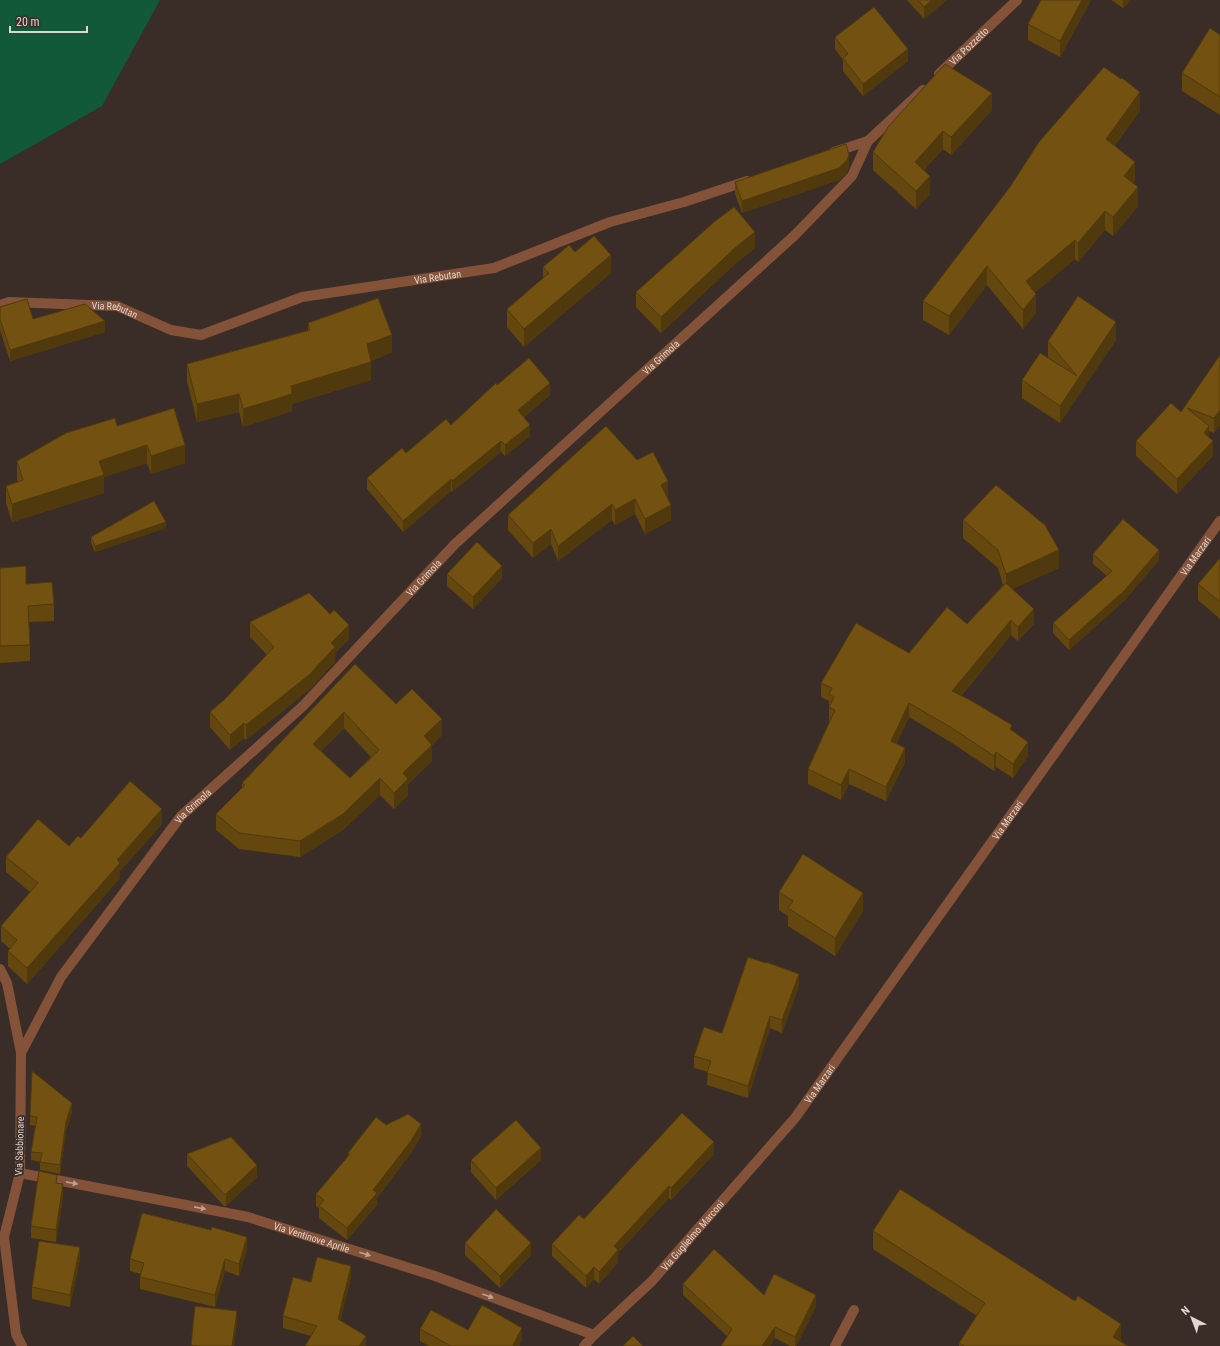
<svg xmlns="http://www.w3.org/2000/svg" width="1220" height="1346" font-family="'Roboto Condensed',sans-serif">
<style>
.green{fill:#12593a}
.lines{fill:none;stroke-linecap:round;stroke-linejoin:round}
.minor{stroke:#845239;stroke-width:10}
.tertiary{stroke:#845239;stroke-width:10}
.wall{fill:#63470f;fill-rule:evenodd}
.shaded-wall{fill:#50390c}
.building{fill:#735211;stroke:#50390c;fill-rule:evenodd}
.oneway{fill:#bba295}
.labels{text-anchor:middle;stroke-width:3.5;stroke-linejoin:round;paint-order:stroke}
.street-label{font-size:10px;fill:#dfd7d3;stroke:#3a2d27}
</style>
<rect width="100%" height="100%" fill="#3a2d27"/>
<polygon class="green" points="0,0 160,0 102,106 0,164"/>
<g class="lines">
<g class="minor">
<path id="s1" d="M939,74L1017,0"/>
<polyline points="834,152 868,141"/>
<path id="s2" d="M0,305L9,302L117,306L171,330L201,335L302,297L494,268L610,222L684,202L747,181"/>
<polyline points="0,969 7,983 21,1053 20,1173 4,1237 16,1334 22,1346"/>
<path id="s3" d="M21,1053L61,977L181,816L303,706L455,544L795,235L852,176L868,141L923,90"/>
<path id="s4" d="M20,1173L248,1217L435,1276L594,1335"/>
<polyline points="835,1346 854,1310"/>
</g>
<path class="tertiary" id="s5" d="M584,1346L594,1335L652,1281L795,1118L1220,521"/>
</g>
<g class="wall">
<polygon points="907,0 947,0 924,19"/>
<polygon points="1041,0 1091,0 1060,57 1028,40 1028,24"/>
<polygon points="1111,0 1131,0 1123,8"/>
<polygon points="1220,35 1220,115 1182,91 1182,73"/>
<polygon points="835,37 908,61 863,96 843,71 843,60 835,49"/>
<polygon points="992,110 951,155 943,149 924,170 930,194 916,209 873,170 873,152"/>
<polygon points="1140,111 1114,146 1135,181 1133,183 1138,206 1113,236 1105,230 1078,262 1075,259 1035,292 1036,313 1023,329 987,285 949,335 923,320 923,301"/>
<polygon points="849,167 847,172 839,180 742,213 735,194 735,182"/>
<polygon points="755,248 735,264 661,333 636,307 636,292"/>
<polygon points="575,252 611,273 524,347 507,327 507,309 543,278 543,267"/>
<polygon points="0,307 33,319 105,332 10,361 0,330"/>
<polygon points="308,323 392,352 371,361 371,380 292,404 292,411 243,427 239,412 197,422 187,381 187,364 308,330"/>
<polygon points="1116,340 1060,423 1022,398 1022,380 1048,358 1048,341"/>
<polygon points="1220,355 1220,425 1214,433 1209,431 1209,437 1213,456 1177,494 1136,456 1136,441 1181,412"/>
<polygon points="497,385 550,395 524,417 530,436 505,456 501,452 452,492 451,491 403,532 367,489 367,478 451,425"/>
<polygon points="117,426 185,463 151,474 147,463 104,477 104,493 12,522 6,503 6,486 18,482 17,479 17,461"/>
<polygon points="606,426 668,496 667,497 671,520 645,534 635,514 615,525 612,520 558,561 551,544 533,558 508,530 508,515"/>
<polygon points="963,520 1059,568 1012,589 1034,624 1018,641 1011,635 961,696 1012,731 1028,756 1013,778 996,767 994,771 952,743 909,717 896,744 905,762 886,801 849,784 841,800 808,784 808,769 830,722 829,722 829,701 821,697 821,683 909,653 967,624 1003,585 998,568 963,538"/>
<polygon points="166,528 95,552 91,543 91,537"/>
<polygon points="1093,554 1159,560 1124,601 1069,650 1053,633 1053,623 1107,576 1093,564"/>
<polygon points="1220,558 1220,619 1198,600 1198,584"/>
<polygon points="0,568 26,584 54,604 54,621 29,622 30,645 30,661 0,663"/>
<polygon points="447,574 502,578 473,609 447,586"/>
<polygon points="250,622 349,639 335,653 335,662 309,690 246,740 244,738 230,750 210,727 210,712 224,700 267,655 250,637"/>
<path d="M355,664L396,704L442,735L432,745V761L408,784V795L394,809L380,795L343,830L300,857L239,849L216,830V814L242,788V783ZM344,728L371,757L350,778L321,751Z"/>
<polygon points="162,824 120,871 120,878 27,984 8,966 8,951 10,949 1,941 1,926 30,892 6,872 6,857 69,846 81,838"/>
<polygon points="779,892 863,911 835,956 788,926 788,916 779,910"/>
<polygon points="799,986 782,1033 770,1028 748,1098 707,1085 708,1072 694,1068 694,1056 722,1033"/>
<polygon points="72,1112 66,1131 60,1174 40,1170 40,1162 31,1160 31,1152 35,1126 30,1125 30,1116"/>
<polygon points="386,1125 421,1136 411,1153 377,1198 377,1205 347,1240 319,1218 319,1208 316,1206 316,1194 348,1156 348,1153"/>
<polygon points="187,1154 257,1177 226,1206 224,1206 187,1166"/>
<polygon points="714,1154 671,1200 669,1198 618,1253 618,1262 599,1284 594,1279 586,1288 552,1256 552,1244 584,1219"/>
<polygon points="471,1160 541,1160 496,1200 471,1172"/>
<polygon points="57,1184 63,1196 56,1242 31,1238 31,1226"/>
<polygon points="873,1231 1121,1342 1128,1346 959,1346 959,1343 977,1316 873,1249"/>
<polygon points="465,1243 531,1255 500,1288 465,1255"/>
<polygon points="247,1249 239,1276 225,1271 215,1307 140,1289 140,1277 141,1274 130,1271 130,1259"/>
<polygon points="80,1259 70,1307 32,1299 32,1287"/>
<polygon points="351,1277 340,1321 366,1346 311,1336 283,1328 283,1316 311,1282"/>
<polygon points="683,1284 764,1295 816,1306 796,1346 790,1346 775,1338 727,1336 683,1295"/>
<polygon points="420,1329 522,1340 519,1346 429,1346 420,1341"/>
</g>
<g class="shaded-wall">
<polygon points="932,0 947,0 924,19 924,7"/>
<polygon points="1082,0 1091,0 1060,57 1060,41"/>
<polygon points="1123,0 1131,0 1123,8"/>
<polygon points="908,49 908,61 863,96 863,84"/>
<polygon points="1140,92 1140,111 1106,158 1106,139"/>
<polygon points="992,93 992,110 951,155 951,137"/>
<polygon points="943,131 943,149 915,180 915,162"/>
<polygon points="849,155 849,167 847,172 839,180 742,213 742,201"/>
<polygon points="1135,162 1135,181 1124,195 1124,176"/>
<polygon points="930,176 930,194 916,209 916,191"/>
<polygon points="1138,187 1138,206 1113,236 1113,217"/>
<polygon points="1105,211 1105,230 1078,262 1078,243"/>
<polygon points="755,232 755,248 735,264 661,333 661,317 735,248"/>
<polygon points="1075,240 1075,259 1026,300 1026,281"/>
<polygon points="611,255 611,273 524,347 524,329"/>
<polygon points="987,266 987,285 949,335 949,316"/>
<polygon points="1036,294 1036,313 1023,329 1023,310"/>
<polygon points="105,321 105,332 10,361 10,350"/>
<polygon points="1116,322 1116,340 1060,423 1060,406"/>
<polygon points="392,335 392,352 367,362 367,344"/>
<polygon points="371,362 371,380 292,404 292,411 243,427 243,409 291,386"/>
<polygon points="550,383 550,395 518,421 518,410"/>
<polygon points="239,394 239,412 197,422 197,404"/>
<polygon points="1220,410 1220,425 1214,433 1214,418"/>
<polygon points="530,425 530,436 505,456 505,445"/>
<polygon points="1209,426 1209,441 1204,433"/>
<polygon points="501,441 501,452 452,492 452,481"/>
<polygon points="1213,441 1213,456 1177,494 1177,479"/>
<polygon points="147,445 147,463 104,477 104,493 12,522 12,504 99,461"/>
<polygon points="185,445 185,463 151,474 151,456"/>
<polygon points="451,479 451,491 403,532 403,521"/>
<polygon points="668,481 668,496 661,500 661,485"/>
<polygon points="635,499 635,514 615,525 615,510"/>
<polygon points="612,504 612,520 558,561 558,546"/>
<polygon points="671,505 671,520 645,534 645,519"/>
<polygon points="166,522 166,528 95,552 95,546"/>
<polygon points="551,529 551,544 533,558 533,543"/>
<polygon points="1059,550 1059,568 1006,592 1006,574"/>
<polygon points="1159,550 1159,560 1124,601 1069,650 1069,640"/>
<polygon points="502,566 502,578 473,609 473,597"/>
<polygon points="1034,609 1034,624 1018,641 1018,627"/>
<polygon points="1011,620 1011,635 952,706 952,691"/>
<polygon points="349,625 349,639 335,653 335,662 309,690 246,740 246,725"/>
<polygon points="909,703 909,717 891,756 891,741"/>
<polygon points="344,712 344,728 313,760 313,744"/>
<polygon points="442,719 442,735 424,752 424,736"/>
<polygon points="244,723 244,738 230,750 230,735"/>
<polygon points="1028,742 1028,756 1013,778 1013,764"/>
<polygon points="432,745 432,761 408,784 408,795 394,809 394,793 403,773"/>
<polygon points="905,748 905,762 886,801 886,787"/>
<polygon points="996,752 996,767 994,771 994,756"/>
<polygon points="849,769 849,784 841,800 841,785"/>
<polygon points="380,778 380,795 343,830 300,857 300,841"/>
<polygon points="162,809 162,824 120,871 120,878 27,984 27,968 117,860"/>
<polygon points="863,893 863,911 835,956 835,938"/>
<polygon points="799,974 799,986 782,1033 782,1020"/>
<polygon points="770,1016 770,1028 748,1098 748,1086"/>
<polygon points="72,1103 72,1112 66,1131 60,1174 60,1165 66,1122"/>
<polygon points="421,1124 421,1136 411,1153 377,1198 377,1205 347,1240 347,1228 373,1190"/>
<polygon points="714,1142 714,1154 671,1200 671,1188"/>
<polygon points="541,1148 541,1160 496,1200 496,1188"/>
<polygon points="257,1165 257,1177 226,1206 226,1194"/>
<polygon points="63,1184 63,1196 56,1242 56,1230"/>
<polygon points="669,1186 669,1198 618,1253 618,1262 599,1284 599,1272 614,1246"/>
<polygon points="247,1237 247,1249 239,1276 239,1264"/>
<polygon points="531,1243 531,1255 500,1288 500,1276"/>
<polygon points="80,1247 80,1259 70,1307 70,1295"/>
<polygon points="225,1259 225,1271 215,1307 215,1295"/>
<polygon points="351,1266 351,1277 338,1331 338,1319"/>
<polygon points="594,1267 594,1279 586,1288 586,1276"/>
<polygon points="816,1295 816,1306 796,1346 795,1346 795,1337"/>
<polygon points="237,1311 237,1323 234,1346 232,1346"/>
<polygon points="1121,1324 1121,1342 1113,1337"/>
<polygon points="775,1327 775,1338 770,1346 762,1346"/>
<polygon points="522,1328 522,1340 519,1346 513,1346 513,1345"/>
<polygon points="366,1336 366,1346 359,1346"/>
</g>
<g class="building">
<polygon points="918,0 932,0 924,7"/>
<polygon points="1041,0 1082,0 1060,41 1028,24"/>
<polygon points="874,7 908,49 863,84 843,58 848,54 835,37"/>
<polygon points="1210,28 1220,35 1220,97 1182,73"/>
<polygon points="945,64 992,93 951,137 943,131 915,162 930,176 916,191 873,152 888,127"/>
<polygon points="1104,67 1121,79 1122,78 1140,92 1106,139 1135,162 1124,176 1138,187 1113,217 1105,211 1078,243 1075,240 1026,281 1036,294 1023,310 987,266 949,316 923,301 1010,187 1039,142"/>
<polygon points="846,144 849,155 847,160 839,168 742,201 735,182"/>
<polygon points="734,207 755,232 735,248 661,317 636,292 714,222"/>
<polygon points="594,236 611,255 524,329 507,309 549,273 543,267 569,245 575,252"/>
<polygon points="1078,296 1116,322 1060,406 1022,380 1040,353 1077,376 1048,341"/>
<polygon points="378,298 392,335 367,344 371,362 291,386 292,394 243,409 239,394 197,404 187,364 310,330 308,323"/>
<polygon points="27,299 33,319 85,304 105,321 10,350 0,319 0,307"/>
<polygon points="1220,355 1220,410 1214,418 1187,408 1209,426 1204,433 1213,441 1177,479 1136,441 1171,403 1181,412"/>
<polygon points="529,358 550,383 518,410 530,425 505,445 501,441 452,481 451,479 403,521 367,478 402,448 406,453 446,419 451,425 496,383 497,385"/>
<polygon points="174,408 185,445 151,456 147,445 99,461 104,475 12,504 6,486 23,480 17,461 66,433 115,418 117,426"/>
<polygon points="606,426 637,460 653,452 668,481 661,485 671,505 645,519 635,499 615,510 612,504 558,546 551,529 533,543 508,515"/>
<polygon points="996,485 1045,525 1059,550 1006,574 998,550 963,520"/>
<polygon points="154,501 166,522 95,546 91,537"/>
<polygon points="1123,519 1159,550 1124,591 1069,640 1053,623 1112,571 1093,554"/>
<polygon points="477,542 502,566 473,597 447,574"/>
<polygon points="1220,558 1220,602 1198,584"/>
<polygon points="26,566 26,584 52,582 54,604 28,606 30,645 0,646 0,568"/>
<polygon points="1006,583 1034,609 1018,627 1011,620 952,691 970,700 1012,725 1010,729 1028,742 1013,764 996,752 994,756 952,728 909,703 891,741 905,748 886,787 849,769 841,785 808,769 835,710 829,707 834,697 829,694 832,688 821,683 856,623 909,653 947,607 967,624"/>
<polygon points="309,593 330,614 334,610 349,625 331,643 335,647 309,675 246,725 244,723 230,735 210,712 224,700 274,647 250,622"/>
<path d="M355,664L396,704L412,689L442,719L424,736L432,745L403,773L408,779L394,793L380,778L343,814L300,841L239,833L216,814L245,785L242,783ZM344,712L379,750L350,778L313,744Z"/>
<polygon points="130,781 162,809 117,860 120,863 27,968 8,951 17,940 1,926 38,883 6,857 38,819 69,846 78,836 81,838"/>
<polygon points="803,854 863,893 835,938 788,908 793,901 779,892"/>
<polygon points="748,957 766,963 766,962 799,974 782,1020 770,1016 748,1086 707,1073 711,1061 694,1056 704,1027 722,1033"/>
<polygon points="32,1071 72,1103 66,1122 60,1165 40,1162 42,1153 31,1152 37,1117 30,1116"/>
<polygon points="682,1113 714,1142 671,1188 669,1186 614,1246 618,1250 599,1272 594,1267 586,1276 552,1244 579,1215 584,1219"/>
<polygon points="408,1114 421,1124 411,1141 373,1190 377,1193 347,1228 319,1206 324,1200 316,1194 350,1154 348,1153 376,1117 386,1125"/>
<polygon points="516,1120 541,1148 496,1188 471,1160"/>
<polygon points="231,1137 257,1165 226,1194 224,1194 187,1154"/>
<polygon points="39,1171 57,1175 56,1183 63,1184 56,1230 31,1226"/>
<polygon points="900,1189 1075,1301 1078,1296 1121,1324 1113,1337 1128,1346 964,1346 959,1343 985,1303 873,1231"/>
<polygon points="496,1209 531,1243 500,1276 465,1243"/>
<polygon points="142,1213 211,1230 212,1227 247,1237 239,1264 225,1259 215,1295 140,1277 144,1263 130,1259"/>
<polygon points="39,1241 80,1247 70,1295 32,1287"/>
<polygon points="714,1249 764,1295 774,1274 816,1295 795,1337 775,1327 762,1346 721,1346 732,1329 683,1284"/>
<polygon points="317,1257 351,1266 338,1319 366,1336 359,1346 305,1346 317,1326 283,1316 293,1277 311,1282"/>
<polygon points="482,1305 522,1328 513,1345 516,1346 451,1346 420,1329 431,1310 468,1330"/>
<polygon points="195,1306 237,1311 232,1346 198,1346 191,1345"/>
<polygon points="633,1336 643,1346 623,1346"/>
</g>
<defs><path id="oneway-solid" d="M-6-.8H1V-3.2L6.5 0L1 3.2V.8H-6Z"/></defs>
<g class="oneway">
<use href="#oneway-solid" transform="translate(72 1183) rotate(11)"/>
<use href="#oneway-solid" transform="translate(200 1208) rotate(11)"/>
<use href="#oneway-solid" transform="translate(365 1254) rotate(18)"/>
<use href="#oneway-solid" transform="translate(488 1296) rotate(20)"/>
</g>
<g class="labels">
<g class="street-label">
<text dy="4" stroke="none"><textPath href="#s1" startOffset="41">Via Pozzetto</textPath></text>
<text dy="4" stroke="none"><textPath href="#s2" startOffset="452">Via Rebutan</textPath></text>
<text dy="4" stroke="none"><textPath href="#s2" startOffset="116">Via Rebutan</textPath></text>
<text dy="4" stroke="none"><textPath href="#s3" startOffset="951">Via Grimola</textPath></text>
<text dy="4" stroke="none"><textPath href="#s5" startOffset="1001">Via Marzari</textPath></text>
<text dy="4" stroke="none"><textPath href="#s3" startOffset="627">Via Grimola</textPath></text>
<text dy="4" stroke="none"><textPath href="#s3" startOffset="302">Via Grimola</textPath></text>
<text dy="4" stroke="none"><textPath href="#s5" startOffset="677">Via Marzari</textPath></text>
<text dy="4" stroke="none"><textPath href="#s5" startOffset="353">Via Marzari</textPath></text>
<text transform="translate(19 1146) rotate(-88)" y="4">Via Sabbionare</text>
<text dy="4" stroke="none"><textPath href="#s5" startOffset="155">Via Guglielmo Marconi</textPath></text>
<text dy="4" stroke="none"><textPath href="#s4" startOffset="299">Via Ventinove Aprile</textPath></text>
</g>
</g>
<g transform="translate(1192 1318) rotate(318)" stroke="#3a2d27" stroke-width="3" paint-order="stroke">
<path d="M0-3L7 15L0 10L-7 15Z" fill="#dfd7d3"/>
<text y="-6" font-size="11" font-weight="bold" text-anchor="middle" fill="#dfd7d3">N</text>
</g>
<path d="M10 26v6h77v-6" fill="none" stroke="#dfd7d3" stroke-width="2"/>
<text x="16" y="26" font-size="12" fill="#dfd7d3" stroke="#3a2d27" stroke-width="3" paint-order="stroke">20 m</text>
</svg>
